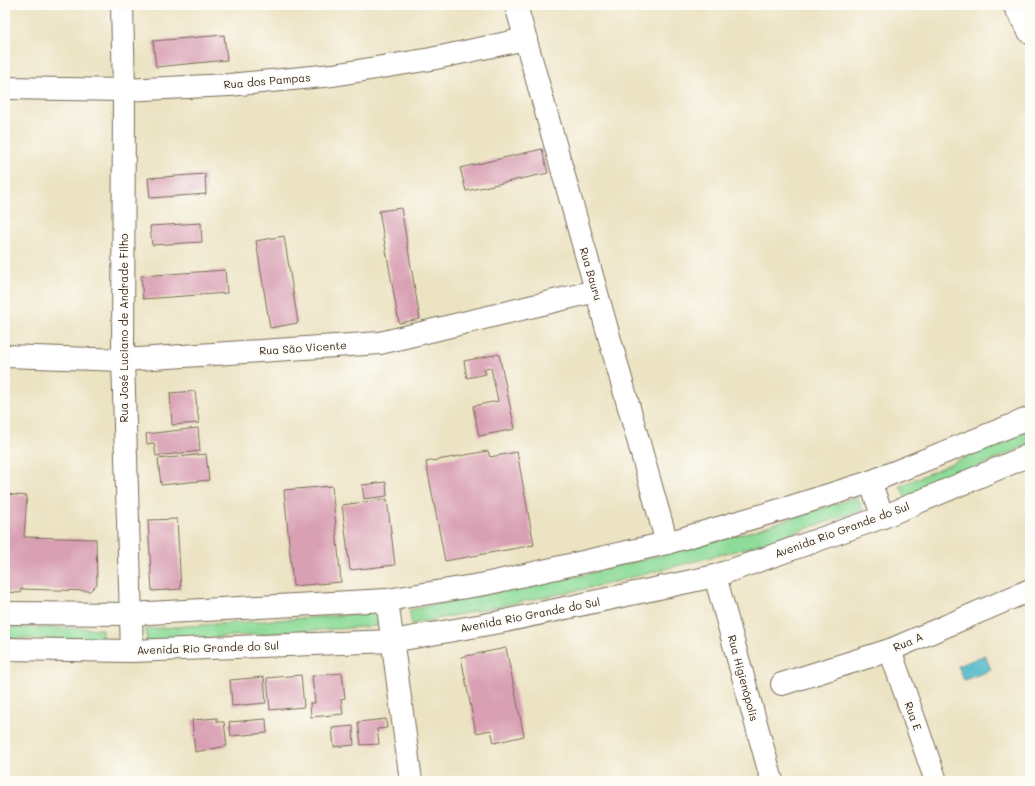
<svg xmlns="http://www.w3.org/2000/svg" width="1035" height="786" font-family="Mali,sans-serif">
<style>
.green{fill:#8fdc9a;stroke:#65835c}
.water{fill:#4bb7c8;stroke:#437073}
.building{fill:#d9a0b4}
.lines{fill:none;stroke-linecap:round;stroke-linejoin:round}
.minor-casing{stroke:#796b58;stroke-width:24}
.tertiary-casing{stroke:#796b58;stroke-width:24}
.minor{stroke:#fff;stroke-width:22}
.tertiary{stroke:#fff;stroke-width:22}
.labels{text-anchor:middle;stroke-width:3.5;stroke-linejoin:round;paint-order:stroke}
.street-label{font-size:11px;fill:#3b2a1e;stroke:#fdfcf7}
</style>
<rect width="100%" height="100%" fill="#fdfcf7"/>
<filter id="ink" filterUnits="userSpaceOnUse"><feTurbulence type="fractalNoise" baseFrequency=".025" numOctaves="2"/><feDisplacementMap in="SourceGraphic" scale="8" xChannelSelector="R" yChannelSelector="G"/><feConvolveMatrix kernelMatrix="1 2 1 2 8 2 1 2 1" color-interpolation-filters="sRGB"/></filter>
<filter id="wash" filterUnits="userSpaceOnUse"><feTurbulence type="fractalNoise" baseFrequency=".012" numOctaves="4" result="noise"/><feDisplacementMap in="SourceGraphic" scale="16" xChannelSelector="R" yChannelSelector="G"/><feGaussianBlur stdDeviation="0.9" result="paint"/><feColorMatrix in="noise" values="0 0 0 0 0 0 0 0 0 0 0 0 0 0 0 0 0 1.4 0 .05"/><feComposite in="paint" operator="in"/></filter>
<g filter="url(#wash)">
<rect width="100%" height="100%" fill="#ece3c3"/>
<g class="green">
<polygon points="1030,429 1030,444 906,498 900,486"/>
<polygon points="857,497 863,510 750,547 594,587 412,624 409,610 587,574 749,532"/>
<polygon points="377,613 378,626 147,642 146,629"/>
<polygon points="5,627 102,629 102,640 5,638"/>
</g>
<polygon class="water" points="985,655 991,670 964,680 958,666"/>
<g id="blocks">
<g class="building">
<polygon points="224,35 227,60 156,67 153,41"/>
<polygon points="542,149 548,173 466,191 460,168"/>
<polygon points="205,174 206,194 150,198 148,178"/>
<polygon points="401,208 420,319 399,323 379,211"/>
<polygon points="201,223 202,242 152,245 150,226"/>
<polygon points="284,236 298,323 270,328 256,241"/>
<polygon points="225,270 227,293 143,299 141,276"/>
<polygon points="499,354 515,429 479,436 473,406 498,401 491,368 484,369 486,374 467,378 464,361"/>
<polygon points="195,391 199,423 172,425 170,393"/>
<polygon points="198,428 200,451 156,456 154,443 147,444 146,434"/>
<polygon points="488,451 490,457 517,452 534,545 445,561 426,462"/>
<polygon points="206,454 209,480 161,485 158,459"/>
<polygon points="386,482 387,496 364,499 362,485"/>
<polygon points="332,486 341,582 293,586 284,490"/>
<polygon points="5,494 27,496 24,537 96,539 97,584 90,591 21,589 20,593 5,592"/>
<polygon points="387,499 395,565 350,570 342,505"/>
<polygon points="177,519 181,589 152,591 148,520"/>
<polygon points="506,648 524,736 494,743 491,730 476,733 461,657"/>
<polygon points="342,673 345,698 341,699 343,714 311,717 310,703 315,703 312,676"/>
<polygon points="301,675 304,707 270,710 267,678"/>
<polygon points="264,677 266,703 232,706 230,680"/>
<polygon points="217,718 217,722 224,722 227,746 195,752 192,720"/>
<polygon points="266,719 267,733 231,736 229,722"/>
<polygon points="386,719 387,728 377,729 379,744 361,745 358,722"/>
<polygon points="353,726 354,745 334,747 332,728"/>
</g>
</g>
</g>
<g filter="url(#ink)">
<use href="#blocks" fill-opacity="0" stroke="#796b58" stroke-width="1"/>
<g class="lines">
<g class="minor-casing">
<g id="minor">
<polyline points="122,5 124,90 123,360 132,651"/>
<polyline points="516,5 667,543"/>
<polyline points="1014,5 1030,33"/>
<polyline points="5,88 124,90 229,85 333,75 431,59 526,39"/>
<polyline points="5,356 123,360 380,343 596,291"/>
<polyline points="715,576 772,781"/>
<polyline points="387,600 411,781"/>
<polyline points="890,650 936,781"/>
<polyline points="782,684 890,650 1030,590"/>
</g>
</g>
<g class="tertiary-casing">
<g id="tertiary">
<polyline points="870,482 883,517"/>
<polyline points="5,613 130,614 387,600 485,584 667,543 790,507 870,482 1030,418"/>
<polyline points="5,649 132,651 392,641 500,622 715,576 883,517 1030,455"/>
</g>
</g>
<use href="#minor" class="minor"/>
<use href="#tertiary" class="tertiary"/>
</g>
</g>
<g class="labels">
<g class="street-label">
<text transform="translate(267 81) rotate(-5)" y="4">Rua dos Pampas</text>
<text transform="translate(591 274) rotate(74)" y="4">Rua Bauru</text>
<text transform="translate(124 328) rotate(-90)" y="4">Rua José Luciano de Andrade Filho</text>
<text transform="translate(303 348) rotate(-4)" y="4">Rua São Vicente</text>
<text transform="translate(842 530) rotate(-20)" y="4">Avenida Rio Grande do Sul</text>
<text transform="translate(530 615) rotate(-11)" y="4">Avenida Rio Grande do Sul</text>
<text transform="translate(908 642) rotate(-23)" y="4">Rua A</text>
<text transform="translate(208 648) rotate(-2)" y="4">Avenida Rio Grande do Sul</text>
<text transform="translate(743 678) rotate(75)" y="4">Rua Higienópolis</text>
<text transform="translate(913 716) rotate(70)" y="4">Rua E</text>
</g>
</g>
<rect width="1035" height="786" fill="none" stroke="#fdfcf7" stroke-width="20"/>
</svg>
